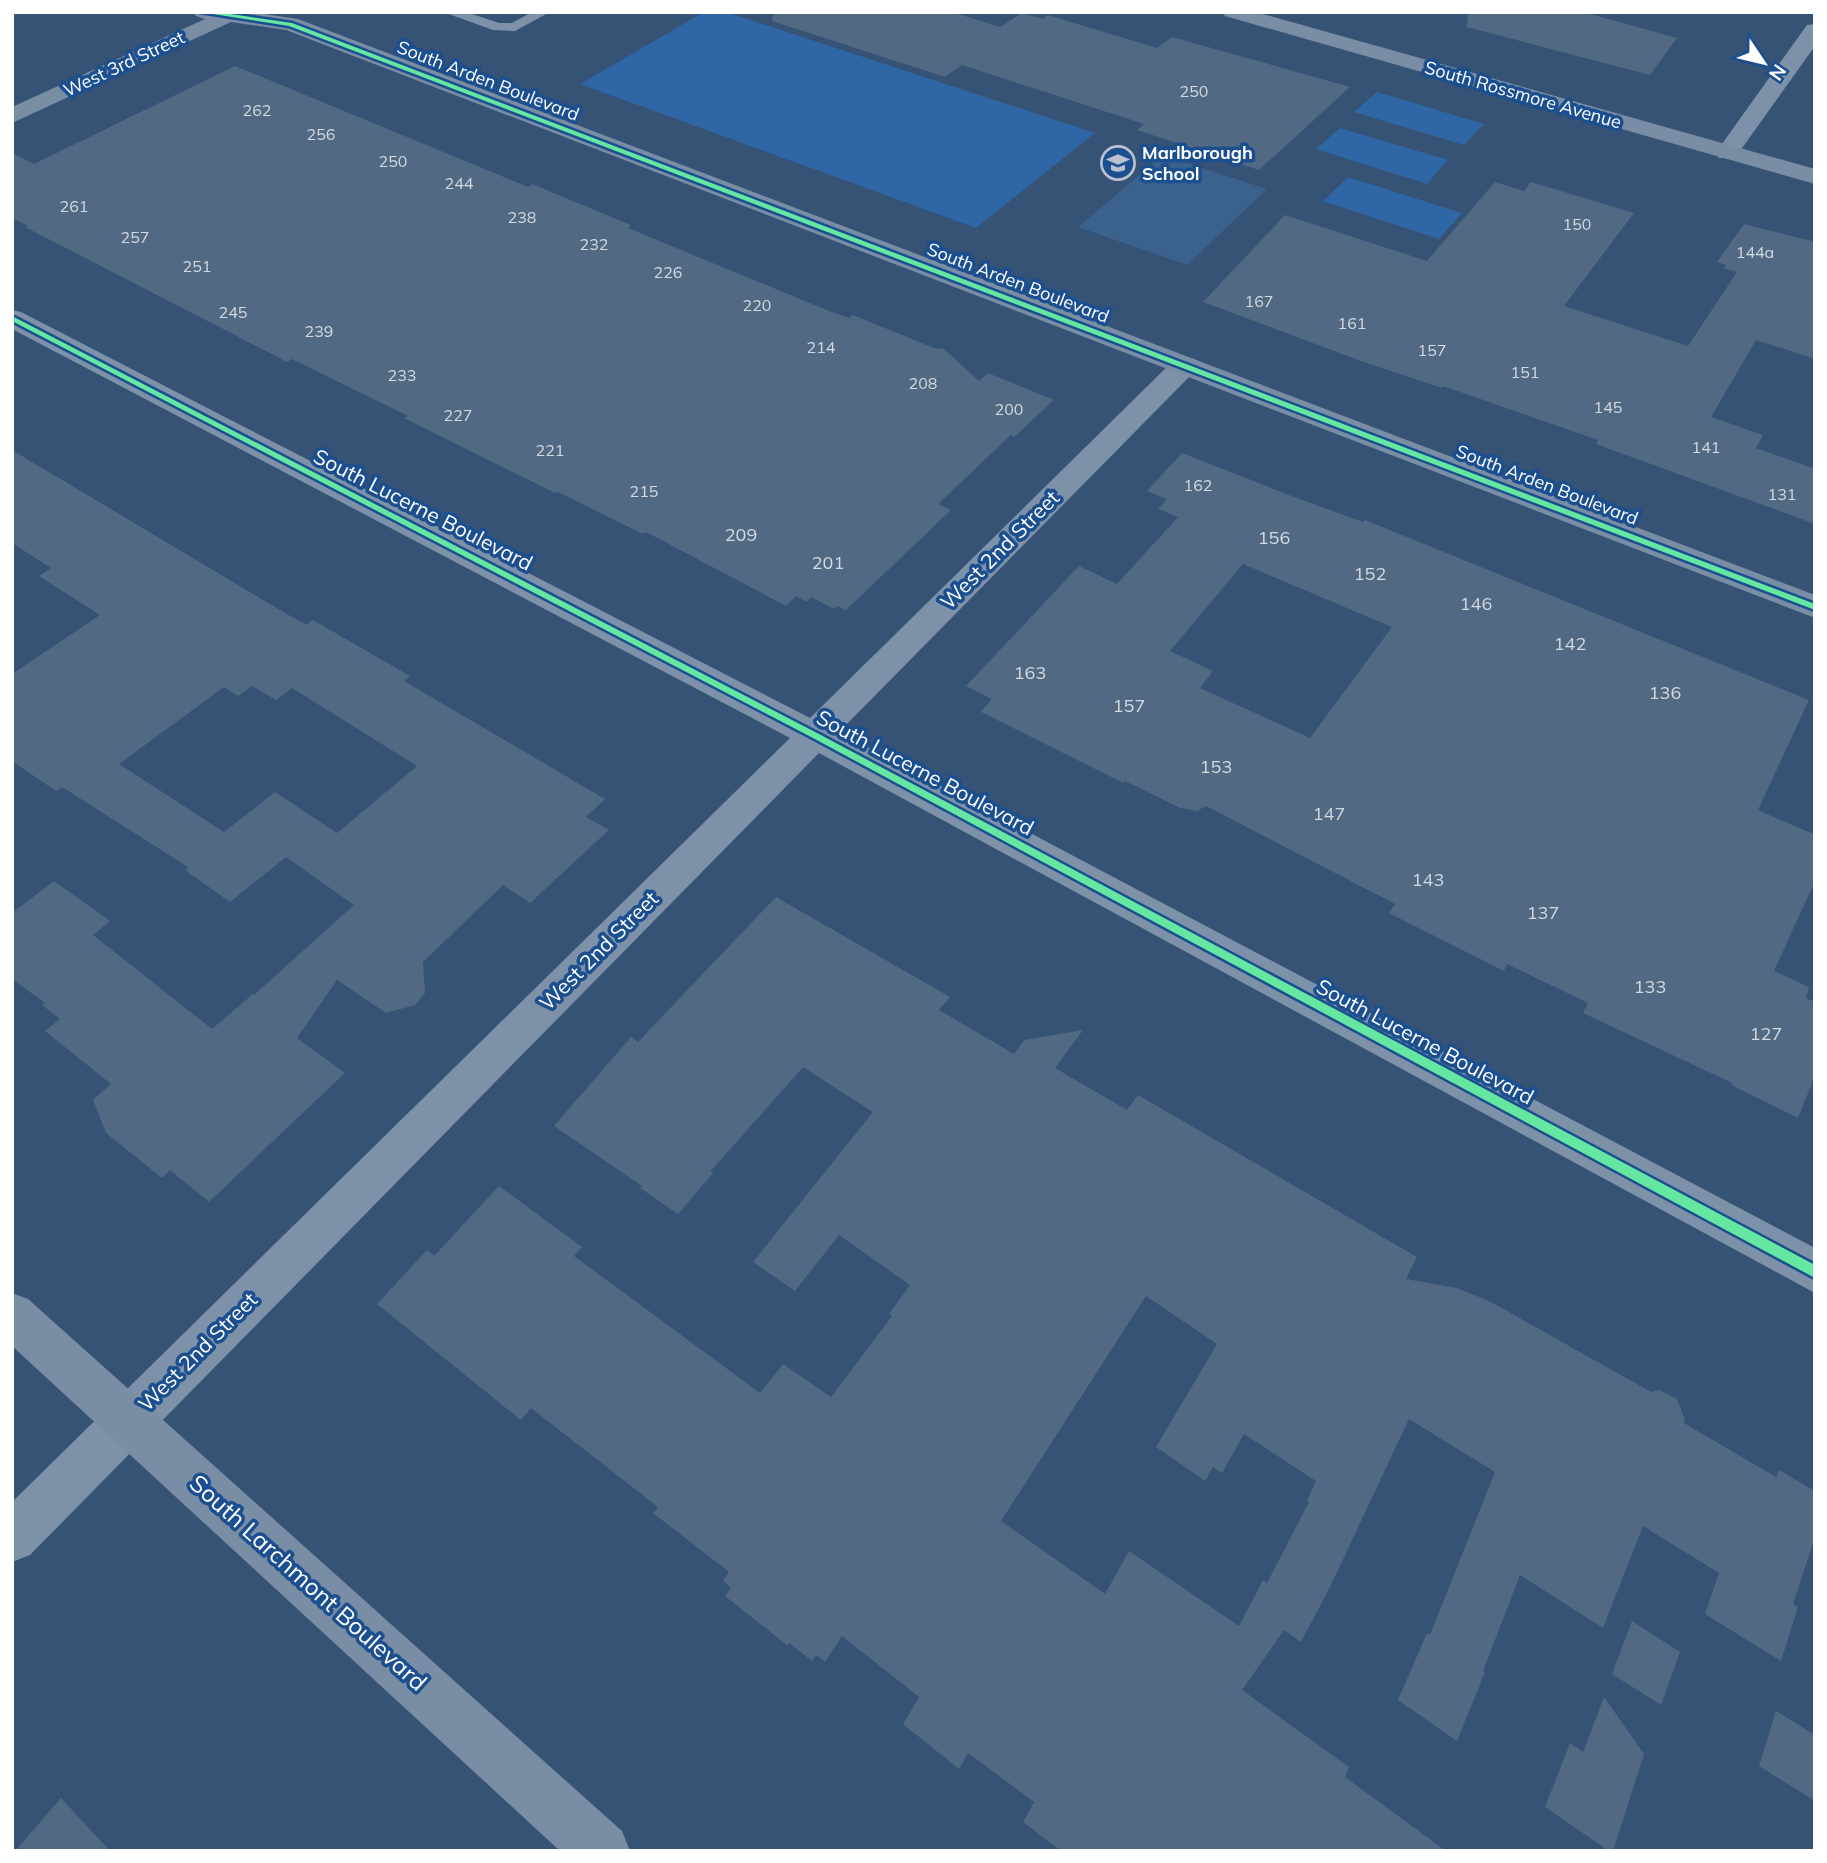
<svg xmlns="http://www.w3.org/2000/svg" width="1827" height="1863" font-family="Mulish,sans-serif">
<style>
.green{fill:#2f66a5}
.water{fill:#3b618d}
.building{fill:#526984;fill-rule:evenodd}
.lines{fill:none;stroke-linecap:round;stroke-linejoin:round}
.lane{fill:#7d92a8;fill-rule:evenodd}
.street{fill:#7d92a8;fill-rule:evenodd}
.secondary{fill:#798da4;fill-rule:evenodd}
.cycleway-casing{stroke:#1b4f8f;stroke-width:5}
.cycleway{fill:#66e7a1;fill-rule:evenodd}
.labels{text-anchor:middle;stroke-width:7;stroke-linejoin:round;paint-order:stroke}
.far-number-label{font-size:16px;fill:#d4dae0}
.far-street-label{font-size:18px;fill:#fff;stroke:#1b4f8f}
.far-poi-label{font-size:18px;font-weight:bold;fill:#fff;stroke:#1b4f8f;text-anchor:start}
.number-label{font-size:18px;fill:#d4dae0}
.street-label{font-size:21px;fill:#fff;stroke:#1b4f8f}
.near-street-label{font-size:24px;fill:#fff;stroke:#1b4f8f}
</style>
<rect width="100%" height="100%" fill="#365274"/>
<g class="green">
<polygon points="704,12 726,12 1095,133 976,228 580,84"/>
<polygon points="1377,92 1484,124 1464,145 1354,112"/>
<polygon points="1340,128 1448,160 1427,184 1316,149"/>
<polygon points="1348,177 1462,213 1439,239 1323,201"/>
</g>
<polygon class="water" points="1163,155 1267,189 1187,265 1078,227"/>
<g class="building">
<polygon points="774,12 952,12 1000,27 1022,13 1043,19 1048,15 1157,48 1172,37 1350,87 1259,170 1137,130 1144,124 962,65 945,77 772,21"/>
<polygon points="1468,12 1583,12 1677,38 1650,75 1467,27"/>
<polygon points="235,66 528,187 532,184 631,225 628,228 829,311 849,318 853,315 934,348 944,349 979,381 988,373 1054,400 1014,437 1011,435 938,504 951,510 846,610 837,606 834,609 811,597 807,602 796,596 786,606 646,532 643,534 558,492 555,493 404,418 408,416 292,359 287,362 25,227 28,226 12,218 12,153 34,164"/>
<polygon points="1495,182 1524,191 1531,182 1634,213 1564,306 1688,346 1737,272 1724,268 1726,265 1717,262 1744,224 1815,242 1815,359 1756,340 1711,417 1763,435 1756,448 1815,469 1815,524 1596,444 1598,440 1443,386 1442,388 1358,360 1203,302 1285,215 1427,261"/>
<path d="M12,450L285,613L307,625L313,620L410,676L404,681L605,799L586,817L609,830L530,903L503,885L423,962L425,993L415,1005L386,1013L337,980L297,1038L345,1073L209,1202L170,1170L162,1178L106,1133L93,1100L111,1084L45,1031L60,1019L42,1005L45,1003L12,979V913L54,881L110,921L93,935L212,1029L253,994L254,995L354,905L286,857L230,902L185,870L188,867L62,787L56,791L12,761V674L100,615L39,576L51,568L12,543ZM252,686L276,700L292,688L417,766L337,833L275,792L224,832L119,764L224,687L238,696Z"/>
<path d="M1182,453L1294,497L1363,522L1365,520L1809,700L1758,810L1815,835V881L1774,971L1809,987L1806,998L1815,1002V1076L1798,1118L1731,1085L1732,1083L1583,1013L1588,1003L1507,964L1504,971L1389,913L1395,904L1231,819L1206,806L1197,811L1180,808L1125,781L1123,783L981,712L992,699L966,686L1079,566L1117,584L1178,517L1158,509L1167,499L1147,491ZM1243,564L1392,627L1310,738L1200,688L1213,671L1170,651Z"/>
<path d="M776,897L950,997L939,1010L1014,1054L1024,1040L1083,1030L1055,1068L1127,1110L1138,1095L1417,1257L1406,1279L1457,1288L1491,1302L1651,1392L1659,1390L1677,1399L1685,1420L1684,1423L1776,1477L1779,1470L1815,1491V1537L1793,1604L1798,1607L1781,1661L1705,1614L1719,1573L1643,1526L1603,1628L1520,1575L1483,1671L1485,1672L1457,1741L1398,1700L1427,1633L1430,1635L1495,1472L1409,1419L1330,1587L1301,1642L1284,1630L1242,1690L1349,1767L1345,1777L1446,1851H1061L1023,1822L1034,1802L968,1753L959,1769L903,1724L919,1697L842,1636L825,1662L816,1655L812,1661L789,1643L788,1646L725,1596L731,1588L723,1581L729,1572L653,1513L658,1507L531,1408L521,1420L377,1304L427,1250L434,1256L499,1186L582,1247L574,1256L760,1393L783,1364L831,1397L892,1316L889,1314L910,1285L839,1235L795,1291L753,1262L873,1112L803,1067L710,1172L713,1173L678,1214L640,1188L642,1186L554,1126L631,1037L638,1042ZM1146,1296L1217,1344L1156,1447L1205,1481L1213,1467L1222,1473L1244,1434L1316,1481L1307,1501L1309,1502L1267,1583L1263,1580L1239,1626L1129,1551L1105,1594L1001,1521Z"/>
<polygon points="1632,1621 1680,1652 1661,1705 1612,1674"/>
<polygon points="1604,1697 1644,1754 1613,1851 1609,1851 1545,1807 1570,1743 1583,1752"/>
<polygon points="1776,1711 1815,1735 1815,1801 1759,1766"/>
<polygon points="61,1798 110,1851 15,1851"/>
</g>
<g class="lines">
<polygon class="lane" points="443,12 466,12 499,23 512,23 532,12 550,12 515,31 493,30"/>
<g class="street">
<polygon points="1815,24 1815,46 1735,158 1719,158 1715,153 1719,148 1807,25"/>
<polygon points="12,310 21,312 810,718 1175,359 1185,357 1195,359 1199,365 1195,371 839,732 1815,1248 1815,1293 819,753 30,1555 12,1562 12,1502 790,738 12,329"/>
</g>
<g class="secondary">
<polygon points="193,12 251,12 298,19 1815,595 1815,618 286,30 231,22 12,123 12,107 205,19 196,16"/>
<polygon points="1222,12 1256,12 1815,169 1815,184 1225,16"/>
<polygon points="12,1293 28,1299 622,1831 630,1851 560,1851 12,1346"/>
</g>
<g class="cycleway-casing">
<g id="cycleway">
<polygon points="200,12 217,12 292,23 1815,604 1815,610 289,26"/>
<polygon points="12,316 819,734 1815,1265 1815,1278 813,738 12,321"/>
</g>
</g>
<use href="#cycleway" class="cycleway"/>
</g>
<defs>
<g id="school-ring" transform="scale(1.75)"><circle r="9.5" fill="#1b4f8f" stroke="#b9c2ce" stroke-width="1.5"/><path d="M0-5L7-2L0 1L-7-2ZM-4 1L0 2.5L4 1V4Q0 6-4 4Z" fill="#b9c2ce"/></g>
</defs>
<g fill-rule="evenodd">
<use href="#school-ring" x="1118" y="163"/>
</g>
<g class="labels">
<g class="far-number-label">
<text x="1194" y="97">250</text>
<text x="257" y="116">262</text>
<text x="321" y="140">256</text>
<text x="393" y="167">250</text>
<text x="459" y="189">244</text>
<text x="74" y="212">261</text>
<text x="522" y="223">238</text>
<text x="1577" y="230">150</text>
<text x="135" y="243">257</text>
<text x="594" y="250">232</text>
<text x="1755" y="258">144a</text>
<text x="197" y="272">251</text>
<text x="668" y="278">226</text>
<text x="1259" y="307">167</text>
<text x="757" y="311">220</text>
<text x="233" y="318">245</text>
<text x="1352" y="329">161</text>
<text x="319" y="337">239</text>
<text x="821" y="353">214</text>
<text x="1432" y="356">157</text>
<text x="1525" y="378">151</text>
<text x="402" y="381">233</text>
<text x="923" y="389">208</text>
<text x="1608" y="413">145</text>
<text x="1009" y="415">200</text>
<text x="458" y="421">227</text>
<text x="1706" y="453">141</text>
<text x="550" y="456">221</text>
<text x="1198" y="491">162</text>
<text x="644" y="497">215</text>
<text x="1782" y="500">131</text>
</g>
<g class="far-street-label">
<text transform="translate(124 64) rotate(-25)" y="6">West 3rd Street</text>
<text transform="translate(488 81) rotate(21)" y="6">South Arden Boulevard</text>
<text transform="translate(1523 95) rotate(16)" y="6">South Rossmore Avenue</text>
<text transform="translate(1018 283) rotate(21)" y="6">South Arden Boulevard</text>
<text transform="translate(1547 485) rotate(21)" y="6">South Arden Boulevard</text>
</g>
<g class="far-poi-label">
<text x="1142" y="159">Marlborough<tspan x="1142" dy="21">School</tspan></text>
</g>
<g class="number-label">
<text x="741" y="541">209</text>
<text x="1274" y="544">156</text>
<text x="828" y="569">201</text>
<text x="1370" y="580">152</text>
<text x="1476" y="610">146</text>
<text x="1570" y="650">142</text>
<text x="1030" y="679">163</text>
<text x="1665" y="699">136</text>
<text x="1129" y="712">157</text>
<text x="1216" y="773">153</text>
<text x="1329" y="820">147</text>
<text x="1428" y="886">143</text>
<text x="1543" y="919">137</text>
<text x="1650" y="993">133</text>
<text x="1766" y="1040">127</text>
</g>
<g class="street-label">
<text transform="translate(423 510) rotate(27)" y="7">South Lucerne Boulevard</text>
<text transform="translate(1000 550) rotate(-45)" y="7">West 2nd Street</text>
<text transform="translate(925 773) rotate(28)" y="7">South Lucerne Boulevard</text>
<text transform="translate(599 951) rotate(-45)" y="7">West 2nd Street</text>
<text transform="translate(1425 1042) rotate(28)" y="7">South Lucerne Boulevard</text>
<text transform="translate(198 1352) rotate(-45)" y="7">West 2nd Street</text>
</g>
<g class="near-street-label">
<text transform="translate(308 1583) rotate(42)" y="8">South Larchmont Boulevard</text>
</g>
</g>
<rect width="1827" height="1863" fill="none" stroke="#ffffff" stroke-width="28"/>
<g transform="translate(1764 63) rotate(125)" stroke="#1b4f8f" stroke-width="5" paint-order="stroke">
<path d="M0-5L12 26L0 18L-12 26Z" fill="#ffffff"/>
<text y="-10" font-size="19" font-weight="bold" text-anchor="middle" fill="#ffffff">N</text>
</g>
</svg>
